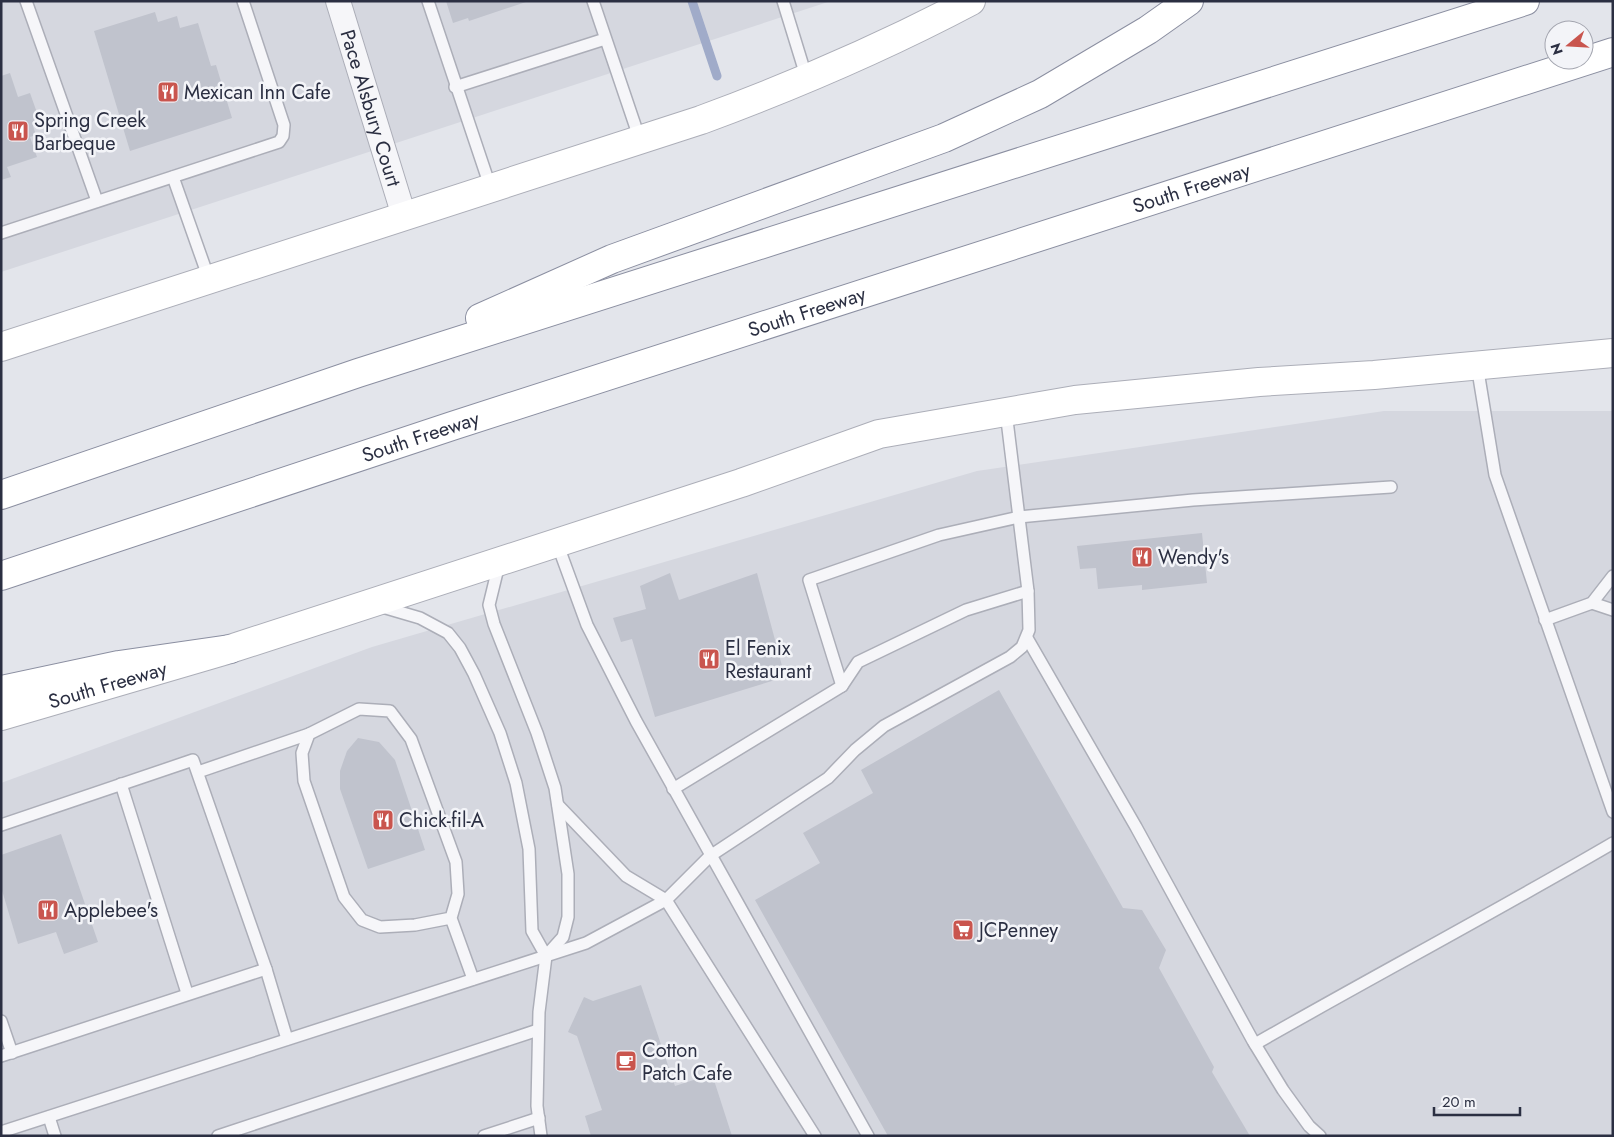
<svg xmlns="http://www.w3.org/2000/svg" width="1614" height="1137" font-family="Jost,sans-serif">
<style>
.built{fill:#d5d7df}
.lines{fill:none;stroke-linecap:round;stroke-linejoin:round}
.stream{stroke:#a0abc9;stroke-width:9}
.building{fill:#c0c3cd}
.service-casing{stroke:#acaeb8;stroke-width:14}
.minor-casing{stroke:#acaeb8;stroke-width:26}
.secondary-casing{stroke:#acaeb8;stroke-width:30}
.motorway-casing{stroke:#8b8fa1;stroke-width:30}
.service{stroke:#f6f6f9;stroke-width:11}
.minor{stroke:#f6f6f9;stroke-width:24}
.secondary{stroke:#fff;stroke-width:28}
.motorway{stroke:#fff;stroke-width:28}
.labels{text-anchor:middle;stroke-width:5;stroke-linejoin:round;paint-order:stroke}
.poi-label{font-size:20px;fill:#2b2f42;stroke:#f3f4f8;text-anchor:start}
.street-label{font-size:20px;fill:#2b2f42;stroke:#f3f4f8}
</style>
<rect width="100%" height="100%" fill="#e3e5eb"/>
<g class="built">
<polygon points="1,1 831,1 1,272"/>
<polygon points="1384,411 1613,411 1613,1136 1,1136 1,783 372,647 977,471"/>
</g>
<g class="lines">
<polyline class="stream" points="692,1 717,76"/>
</g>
<g class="building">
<polygon points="446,1 526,1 526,2 469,21 468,18 453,23"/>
<polygon points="155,12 158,22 177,16 180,28 198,23 211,66 216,65 232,118 130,151 94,31"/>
<polygon points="10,73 18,97 30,93 41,124 33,126 36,135 30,137 37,157 7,167 11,177 1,180 1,76"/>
<polygon points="1202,533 1207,583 1142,590 1142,585 1098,589 1096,568 1080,569 1077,546"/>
<polygon points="670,573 679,600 757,573 785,677 655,717 632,639 621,642 613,618 646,609 640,586"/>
<polygon points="999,690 1123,908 1142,910 1166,950 1159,968 1214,1067 1212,1072 1250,1136 888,1136 755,900 820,863 803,833 873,793 861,770"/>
<polygon points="358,738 379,742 395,760 425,850 368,869 340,789 340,771 347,751"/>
<polygon points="61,834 98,942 64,954 56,932 18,944 1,887 1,855"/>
<polygon points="641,985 675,1086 712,1074 732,1136 591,1136 585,1116 602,1110 577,1036 568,1032 584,997 593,1001"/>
</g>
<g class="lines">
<g class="service-casing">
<g id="service">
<polyline points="26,1 97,201"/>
<polyline points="428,1 491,189"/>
<polyline points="593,1 640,140"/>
<polyline points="783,1 807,79"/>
<polyline points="455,87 605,39"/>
<polyline points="173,177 209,279"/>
<polyline points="1,233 279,142 283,136 284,125 243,1"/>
<polyline points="1477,365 1495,475 1613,812"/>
<polyline points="557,543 587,625 636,721 868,1136"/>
<polyline points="499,564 489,605 494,624 537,733 555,788 568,874 568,917 563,937 546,956 539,1012 537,1106 541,1136"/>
<polyline points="1592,603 1613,610"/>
<polyline points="379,606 420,618 448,633 460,648 474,674 500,733 516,783 529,849 532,931 546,956"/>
<polyline points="1545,620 1592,603 1613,576"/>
<polyline points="1027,638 1136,827 1253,1041 1283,1090 1309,1126 1320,1136"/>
<polyline points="842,686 809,580 939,535 1019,517 1193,500 1391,487"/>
<polyline points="198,772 309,734"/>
<polyline points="121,784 187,993"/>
<polyline points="673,789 842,686 858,662 966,610 1028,591"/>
<polyline points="558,805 626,876 666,900 710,856 828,778 855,750 884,726 1010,657 1022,647 1029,630 1028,591 1006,412"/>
<polyline points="1,825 193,760 266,969 287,1039"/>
<polyline points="451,918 415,925 380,927 362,920 344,897 304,781 302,753 309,734 359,709 390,711 411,739 456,862 458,894 451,918 473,979"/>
<polyline points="1,1021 12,1053"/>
<path d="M1255,1044C1374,976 1495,912 1613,843"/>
<polyline points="1,1056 266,969"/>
<polyline points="49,1117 55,1136"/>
<polyline points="1,1132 586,943 666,900 815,1136"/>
<polyline points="218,1136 538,1030"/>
<polyline points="484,1136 539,1118"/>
</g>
</g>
<g class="minor-casing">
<g id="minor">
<path id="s1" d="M338,1L404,216"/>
</g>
</g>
<g class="secondary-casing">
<g id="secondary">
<path d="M1,347L701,120C793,86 884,47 971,1"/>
<path id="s2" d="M1,716L230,649L741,483L879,434L1075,400L1259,382L1374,375L1613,353"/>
</g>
</g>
<g class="motorway-casing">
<g id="motorway">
<polyline points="480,318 612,259 944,138 1040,94 1148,30 1189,1"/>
<polyline points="1,495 358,373 1525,1"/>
<path id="s3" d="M1,576L452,426L1613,52"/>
<polyline points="1,690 119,665 230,649"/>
</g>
</g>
<use href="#service" class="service"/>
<use href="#minor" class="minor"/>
<use href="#secondary" class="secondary"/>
<use href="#motorway" class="motorway"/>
</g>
<defs>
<g id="restaurant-square" transform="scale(1.125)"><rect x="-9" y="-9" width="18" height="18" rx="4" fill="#c9554e" stroke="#f3f4f8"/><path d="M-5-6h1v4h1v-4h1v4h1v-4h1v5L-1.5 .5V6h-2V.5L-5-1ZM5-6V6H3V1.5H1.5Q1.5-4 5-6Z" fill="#fff"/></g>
<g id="supermarket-square" transform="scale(1.125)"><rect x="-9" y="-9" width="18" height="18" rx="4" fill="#c9554e" stroke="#f3f4f8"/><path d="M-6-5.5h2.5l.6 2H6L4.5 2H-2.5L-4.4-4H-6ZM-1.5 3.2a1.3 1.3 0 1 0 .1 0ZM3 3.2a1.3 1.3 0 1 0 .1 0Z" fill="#fff"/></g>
<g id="cafe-square" transform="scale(1.125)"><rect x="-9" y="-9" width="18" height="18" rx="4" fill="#c9554e" stroke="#f3f4f8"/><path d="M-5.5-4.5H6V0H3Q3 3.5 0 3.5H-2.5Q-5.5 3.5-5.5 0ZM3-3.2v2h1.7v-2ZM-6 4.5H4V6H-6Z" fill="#fff"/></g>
</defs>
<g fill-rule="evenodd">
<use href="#restaurant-square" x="168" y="92"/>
<use href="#restaurant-square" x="18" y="131"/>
<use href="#restaurant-square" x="1142" y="557"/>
<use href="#restaurant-square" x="709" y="659"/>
<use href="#restaurant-square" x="383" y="820"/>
<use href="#restaurant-square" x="48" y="910"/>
<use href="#supermarket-square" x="963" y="930"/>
<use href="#cafe-square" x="626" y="1061"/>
</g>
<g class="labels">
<g class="poi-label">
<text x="184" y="99">Mexican Inn Cafe</text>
<text x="34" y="127">Spring Creek<tspan x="34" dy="23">Barbeque</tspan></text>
<text x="1158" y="564">Wendy's</text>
<text x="725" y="655">El Fenix<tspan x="725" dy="23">Restaurant</tspan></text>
<text x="399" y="827">Chick-fil-A</text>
<text x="64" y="917">Applebee's</text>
<text x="979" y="937">JCPenney</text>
<text x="642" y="1057">Cotton<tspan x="642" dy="23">Patch Cafe</tspan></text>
</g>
<g class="street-label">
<text dy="7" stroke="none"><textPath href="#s1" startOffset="112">Pace Alsbury Court</textPath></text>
<text dy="7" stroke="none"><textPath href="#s3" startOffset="1252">South Freeway</textPath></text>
<text dy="7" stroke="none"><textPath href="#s3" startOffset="848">South Freeway</textPath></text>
<text dy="7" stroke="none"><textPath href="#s3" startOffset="442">South Freeway</textPath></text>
<text dy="7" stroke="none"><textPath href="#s2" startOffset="111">South Freeway</textPath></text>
</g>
</g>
<rect width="1614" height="1137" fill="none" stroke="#2b2f42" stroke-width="5"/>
<g transform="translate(1569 45) rotate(252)"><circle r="24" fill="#f3f4f8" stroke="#a3a5af"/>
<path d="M0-4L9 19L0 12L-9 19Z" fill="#c9554e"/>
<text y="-8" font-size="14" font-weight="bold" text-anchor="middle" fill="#2b2f42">N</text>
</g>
<path d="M1434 1107v8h86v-8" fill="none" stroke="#2b2f42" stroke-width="2.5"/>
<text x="1442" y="1107" font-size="15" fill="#2b2f42" stroke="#f3f4f8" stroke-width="4" paint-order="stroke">20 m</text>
</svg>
